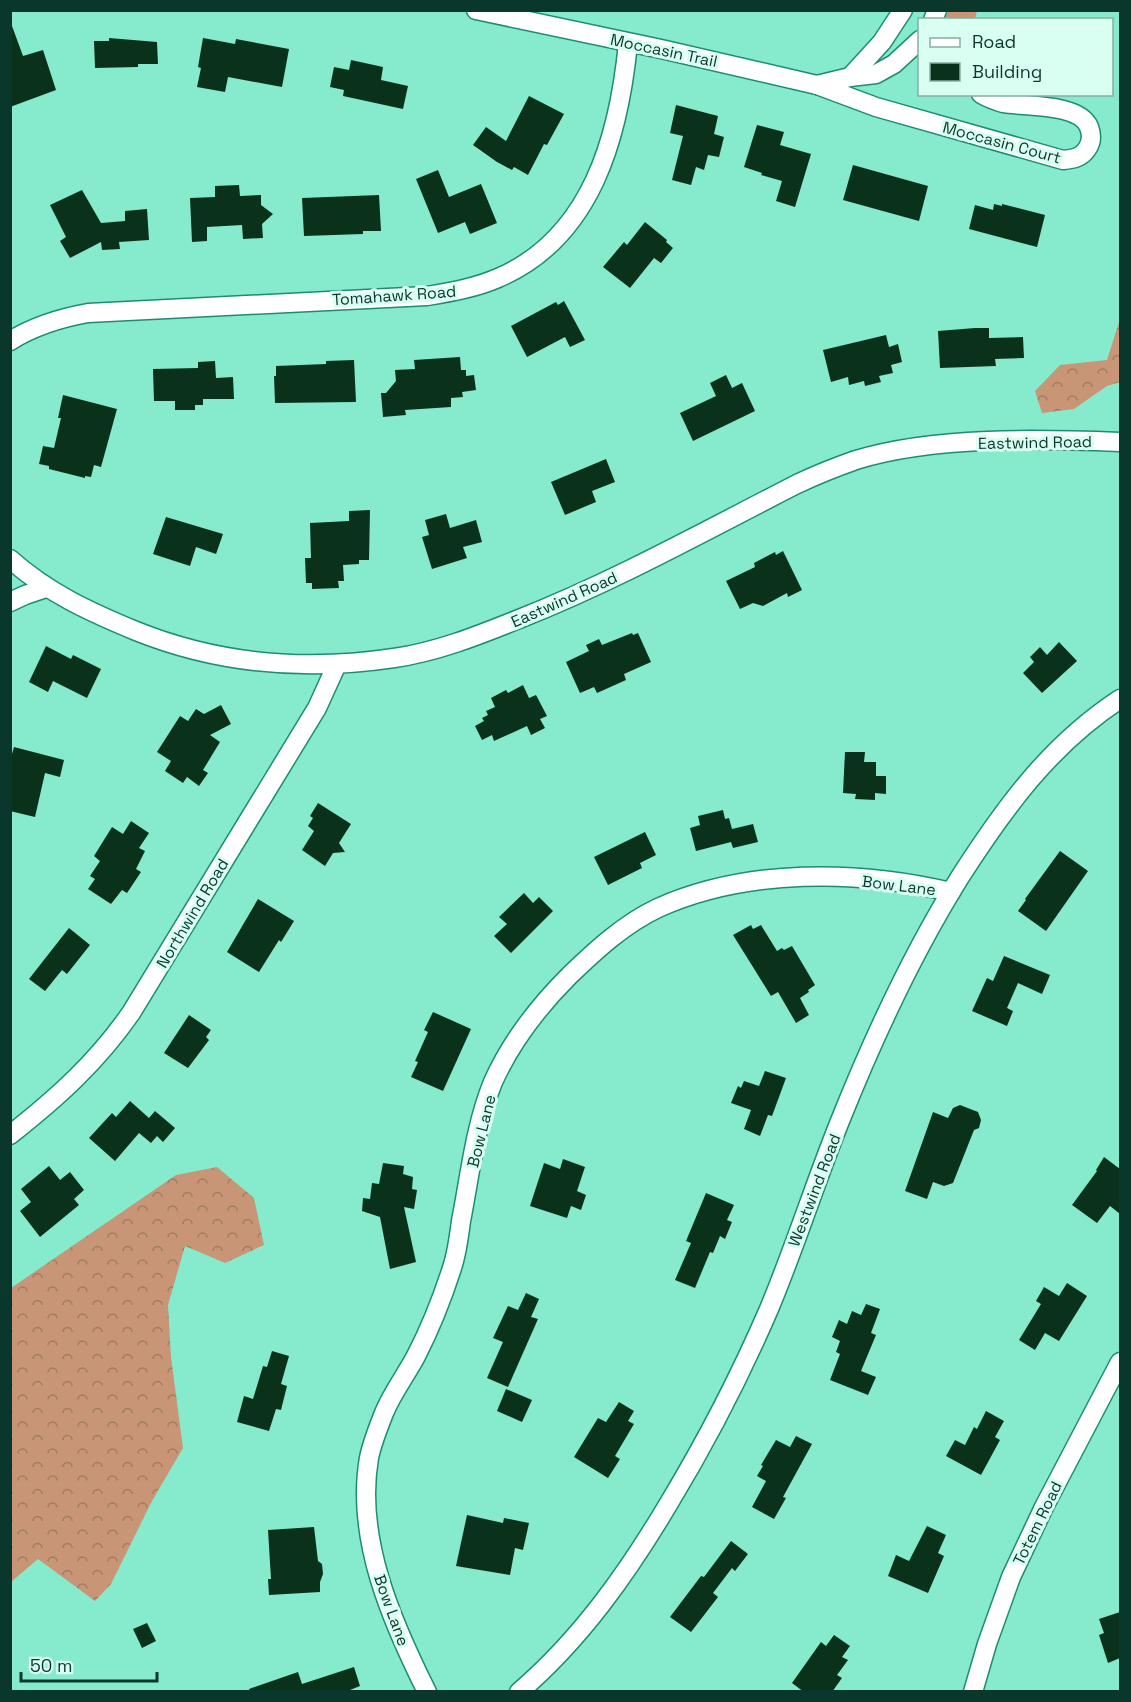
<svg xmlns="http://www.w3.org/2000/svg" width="1131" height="1702" font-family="'Space Grotesk',sans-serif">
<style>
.forest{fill:url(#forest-crowns)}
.building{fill:#0a321a}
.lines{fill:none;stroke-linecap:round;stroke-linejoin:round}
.minor-casing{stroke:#1c8d73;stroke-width:21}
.minor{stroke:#fff;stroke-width:18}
.labels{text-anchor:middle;stroke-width:6;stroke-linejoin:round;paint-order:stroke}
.street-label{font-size:16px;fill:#0a372c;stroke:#d9fef2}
</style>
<defs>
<pattern id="forest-crowns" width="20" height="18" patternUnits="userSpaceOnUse" patternTransform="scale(1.5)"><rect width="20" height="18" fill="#c89677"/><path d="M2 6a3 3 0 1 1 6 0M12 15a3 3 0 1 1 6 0" fill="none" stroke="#a17b62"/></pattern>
</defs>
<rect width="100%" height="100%" fill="#86eacd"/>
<g class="forest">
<polygon points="948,11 948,10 977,11 975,19 945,19"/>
<polygon points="1120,319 1120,382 1107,386 1074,409 1042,413 1035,391 1060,365 1107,360"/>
<polygon points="217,1167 254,1198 264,1245 225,1263 185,1246 168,1305 171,1357 183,1448 152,1501 111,1584 95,1601 38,1559 11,1582 11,1288 176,1175"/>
</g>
<g class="building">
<polygon points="10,26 12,26 23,56 43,50 56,90 10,107"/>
<polygon points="109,38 157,42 158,64 138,64 138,67 95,68 94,41 109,41"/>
<polygon points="203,38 235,44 236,39 289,49 282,87 228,77 225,92 197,87 201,68 198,67"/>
<polygon points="351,60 383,67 381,80 408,86 403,109 343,96 344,90 330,87 334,67 349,70"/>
<polygon points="529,96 564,114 547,145 544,144 528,175 514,167 512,170 497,162 473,145 486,127 506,141"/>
<polygon points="676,105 718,116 714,134 724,137 719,157 708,155 704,170 696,167 691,185 672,180 683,136 670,133"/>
<polygon points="757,125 784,132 780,145 811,154 795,207 776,201 782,181 761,175 762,173 744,167"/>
<polygon points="853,165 928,186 919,221 843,200"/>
<polygon points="438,170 449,197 481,184 497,223 470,234 465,222 438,233 416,179"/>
<polygon points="239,185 240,196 261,195 261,205 273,214 262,224 263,238 243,239 242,225 207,227 207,241 192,242 190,198 215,197 215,186"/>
<polygon points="82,190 101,223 125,221 125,211 147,209 149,240 119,242 120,249 102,250 101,242 70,258 60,241 66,237 50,205"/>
<polygon points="379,195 381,231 363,231 363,234 304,236 302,198"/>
<polygon points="994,204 1002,206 1002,204 1045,215 1037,247 969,229 975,205 993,210"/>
<polygon points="645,222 667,240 666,242 673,248 661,263 654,258 630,288 603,267 624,242 627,245"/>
<polygon points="564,301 585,340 570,347 565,337 527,357 511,326 556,302 558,305"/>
<polygon points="975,328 989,328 989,338 1023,337 1024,358 995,359 996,366 940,368 938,331"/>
<polygon points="886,335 889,347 898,344 902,362 891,365 893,373 879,376 881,382 865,386 864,381 849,385 848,377 831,382 823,350"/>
<polygon points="460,357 461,370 466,370 466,376 474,375 476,390 462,392 463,397 451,398 451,407 405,410 406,415 383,417 381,393 386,393 396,381 395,370 415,369 414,360"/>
<polygon points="354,360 356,402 275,403 274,376 276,376 276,366 326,364 326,361"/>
<polygon points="215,361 216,378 233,377 234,399 203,399 203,405 195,405 195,410 175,410 175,401 154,401 153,369 198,368 198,362"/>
<polygon points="726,375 732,388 742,383 755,411 693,441 680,413 716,396 710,383"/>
<polygon points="63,395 117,409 101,467 94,465 91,477 85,476 85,478 49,469 49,466 39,464 43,446 54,448 61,418 58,418"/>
<polygon points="606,459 615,482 592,491 596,502 565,515 551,482"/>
<polygon points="370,510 369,560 359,560 359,564 343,565 344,581 338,581 339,588 312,589 312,583 306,583 305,558 311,558 310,523 349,521 349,511"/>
<polygon points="446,514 450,528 476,520 482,542 463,547 467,558 432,569 422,537 429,535 425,520"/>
<polygon points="166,517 223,534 216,554 196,547 190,566 153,554"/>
<polygon points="783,551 802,590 788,597 787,593 763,606 753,603 740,609 726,581 755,567 754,563 775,552 776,555"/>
<polygon points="632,633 633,635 638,633 651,662 624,674 626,680 597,693 594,687 580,693 566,662 589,651 586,645 599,639 602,645"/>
<polygon points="1059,642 1077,661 1042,693 1023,673 1034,662 1030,657 1040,647 1047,655"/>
<polygon points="46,646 71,659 73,655 101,669 87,698 53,681 48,692 29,682"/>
<polygon points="523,685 529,698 536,695 547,716 540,719 545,728 531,735 527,726 494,741 492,735 482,740 475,726 484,721 482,718 488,715 486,711 495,707 491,698 506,690 508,693"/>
<polygon points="221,705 231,724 210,735 220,742 203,770 208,773 199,786 187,777 183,783 165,771 171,761 157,752 180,716 188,721 196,709 204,714"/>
<polygon points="14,747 64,760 60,777 45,773 35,817 10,811 10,761"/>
<polygon points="845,752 865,752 864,762 876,762 876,776 886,776 886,794 875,793 875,800 855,799 856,794 843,793"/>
<polygon points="318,803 351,824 339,843 345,852 333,853 325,866 302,850 314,831 308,826 313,818 310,816"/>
<polygon points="723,810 725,819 729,818 732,829 753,824 758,842 733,848 731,842 696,851 690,828 700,825 698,816"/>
<polygon points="131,821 149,833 139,848 145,851 136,869 141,872 127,893 122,890 111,904 88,889 95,879 90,876 100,861 94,856 112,827 123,834"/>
<polygon points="645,832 656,855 640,863 642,868 608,885 594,857"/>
<polygon points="1060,851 1088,871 1046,931 1018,911 1026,900 1025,899"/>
<polygon points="524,893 533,903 539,897 553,911 511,953 494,936 507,924 499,917"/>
<polygon points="258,899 294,921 281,942 279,940 259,972 227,952"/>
<polygon points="751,925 753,929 761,925 777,951 782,948 784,950 792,946 815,985 808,990 809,992 800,998 809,1015 796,1023 778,992 771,996 733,935"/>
<polygon points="69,928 90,945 67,974 62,970 45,991 29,979"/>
<polygon points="1004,956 1050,975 1042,994 1018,983 1007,1008 1013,1011 1007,1026 972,1011 987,978 993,981"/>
<polygon points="433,1012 471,1029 443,1091 411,1077 418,1062 415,1061 428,1032 424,1030"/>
<polygon points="189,1015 211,1030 206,1037 209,1040 188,1068 164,1053"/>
<polygon points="765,1071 786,1078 772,1116 768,1115 760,1136 744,1129 751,1110 731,1103 738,1086 741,1088 744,1081 759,1086"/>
<polygon points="130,1101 149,1118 155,1111 175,1128 163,1142 157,1136 151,1143 139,1133 115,1161 89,1138 112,1113 116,1117"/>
<polygon points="960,1105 978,1112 981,1120 979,1128 974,1130 953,1183 944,1186 933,1182 927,1199 905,1191 933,1112 948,1118 953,1108"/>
<polygon points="1104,1157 1120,1169 1120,1214 1110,1206 1097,1223 1072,1205 1097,1171 1096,1170"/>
<polygon points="563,1159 585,1167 577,1191 586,1195 581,1210 571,1206 567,1218 530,1206 544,1163 560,1169"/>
<polygon points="383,1163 404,1166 403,1174 413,1177 412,1189 417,1190 414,1209 404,1207 416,1262 390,1269 380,1217 362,1211 363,1198 370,1199 372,1183 379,1184"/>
<polygon points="49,1166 60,1180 70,1172 84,1190 74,1199 79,1205 40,1237 20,1211 31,1202 21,1189"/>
<polygon points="706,1193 734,1205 727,1220 732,1222 725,1239 720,1236 713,1253 710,1252 695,1288 675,1280 691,1243 686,1241"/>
<polygon points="1067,1283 1087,1296 1059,1341 1045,1333 1035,1350 1019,1340 1041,1304 1036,1301 1044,1287 1059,1296"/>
<polygon points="526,1293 539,1299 531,1317 538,1319 508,1387 487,1378 503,1342 493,1338 508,1306 518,1310"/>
<polygon points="866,1304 880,1309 871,1333 876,1335 861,1371 876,1377 868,1395 830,1380 840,1354 836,1352 840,1341 832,1337 839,1320 847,1324 852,1311 861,1315"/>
<polygon points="272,1351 289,1356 281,1384 287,1386 281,1410 276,1409 269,1431 237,1422 244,1396 253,1399 263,1366 267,1367"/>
<polygon points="506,1389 532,1400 522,1422 497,1411"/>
<polygon points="619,1402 634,1411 628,1421 634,1424 615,1456 620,1459 608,1478 574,1457 598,1418 606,1422"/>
<polygon points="986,1411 1004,1421 995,1437 1000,1440 981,1475 946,1456 955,1440 965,1445 974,1427 977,1429"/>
<polygon points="796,1436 812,1444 783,1497 786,1498 774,1519 752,1507 766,1481 757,1476 763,1466 761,1465 776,1440 790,1447"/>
<polygon points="467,1515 503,1523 504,1518 529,1523 523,1550 515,1548 510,1575 456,1566"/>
<polygon points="927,1526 946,1535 938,1553 944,1556 928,1593 888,1576 896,1555 909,1561"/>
<polygon points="314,1527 318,1561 322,1564 323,1574 320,1582 320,1592 269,1595 268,1579 271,1579 268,1530"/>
<polygon points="731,1541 748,1554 735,1571 732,1568 713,1593 718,1597 691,1632 670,1617 701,1576 704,1577"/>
<polygon points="1120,1612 1120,1658 1108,1663 1099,1635 1104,1633 1099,1619"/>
<polygon points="147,1623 156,1641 142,1648 133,1629"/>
<polygon points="834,1635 850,1646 842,1657 848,1660 837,1675 842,1678 832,1692 804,1692 792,1683 821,1642 826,1646"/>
<polygon points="354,1667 360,1686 345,1692 250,1692 249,1689 298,1672 302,1684"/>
</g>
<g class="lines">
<g class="minor-casing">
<g id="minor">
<polyline points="476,10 661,49 817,85 850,77 876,74 894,64 920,40"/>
<polyline points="933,20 937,10"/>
<polyline points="850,77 882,42 903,10"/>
<path d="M817,85L876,107L1063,160C1073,159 1081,158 1087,149C1092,142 1092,135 1089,127C1079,103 1025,107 1003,103C996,101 988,98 981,94"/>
<path d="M10,341C34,326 60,318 88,313L427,296C451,292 475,288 498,278C592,238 619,136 628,43"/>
<path d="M10,559C48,593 90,612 136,631C218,664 307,671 394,658C437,652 479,635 519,619C615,581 705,531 797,484C816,475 836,467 856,460C934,436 1040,439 1120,442"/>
<polyline points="10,602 25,595 46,588"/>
<path d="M10,1135C58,1097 96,1063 131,1013L317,708L337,664"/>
<path d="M427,1692C392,1622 355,1538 369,1458C372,1443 378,1428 384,1413C392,1393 406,1375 416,1356C431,1327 442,1299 452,1268C457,1253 459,1237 461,1221C470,1175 475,1126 493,1082C511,1042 538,1007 569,976C596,950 624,924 658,908C747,868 858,870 951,892"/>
<path d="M519,1692C581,1639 628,1572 669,1503C707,1440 740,1376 769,1309C795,1247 815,1183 840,1121C874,1036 912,954 960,877C1005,807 1050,745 1120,699"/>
<polyline points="973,1692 987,1644 1011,1577 1044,1507 1120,1362"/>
</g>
</g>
<use href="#minor" class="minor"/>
</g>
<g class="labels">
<g class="street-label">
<text transform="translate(664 50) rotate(12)" y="6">Moccasin Trail</text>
<text transform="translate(1002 142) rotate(15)" y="6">Moccasin Court</text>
<text transform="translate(394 295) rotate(-4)" y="6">Tomahawk Road</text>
<text transform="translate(1035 442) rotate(-1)" y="6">Eastwind Road</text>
<text transform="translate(564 599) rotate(-24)" y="6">Eastwind Road</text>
<text transform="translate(899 885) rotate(7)" y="6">Bow Lane</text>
<text transform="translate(192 913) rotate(-59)" y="6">Northwind Road</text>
<text transform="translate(481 1131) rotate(-76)" y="6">Bow Lane</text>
<text transform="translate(814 1190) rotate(-69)" y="6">Westwind Road</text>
<text transform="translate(1037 1523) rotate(-64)" y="6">Totem Road</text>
<text transform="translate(392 1610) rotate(70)" y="6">Bow Lane</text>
</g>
</g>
<rect width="1131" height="1702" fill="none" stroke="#0a372c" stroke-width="24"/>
<rect x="918" y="18" width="195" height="78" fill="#d9fef2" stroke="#86aea3" stroke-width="1.5"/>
<rect x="930" y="38" width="30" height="9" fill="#ffffff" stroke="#86aea3" stroke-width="1.5"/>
<text x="972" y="48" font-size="18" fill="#0a372c">Road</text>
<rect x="930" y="63" width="30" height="18" fill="#0a321a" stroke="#86aea3" stroke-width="1.5"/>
<text x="972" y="78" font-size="18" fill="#0a372c">Building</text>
<path d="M21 1672v9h136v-9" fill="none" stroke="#0a372c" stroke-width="3"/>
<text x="30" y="1672" font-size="18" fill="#0a372c" stroke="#d9fef2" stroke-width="4.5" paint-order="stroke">50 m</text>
</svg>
